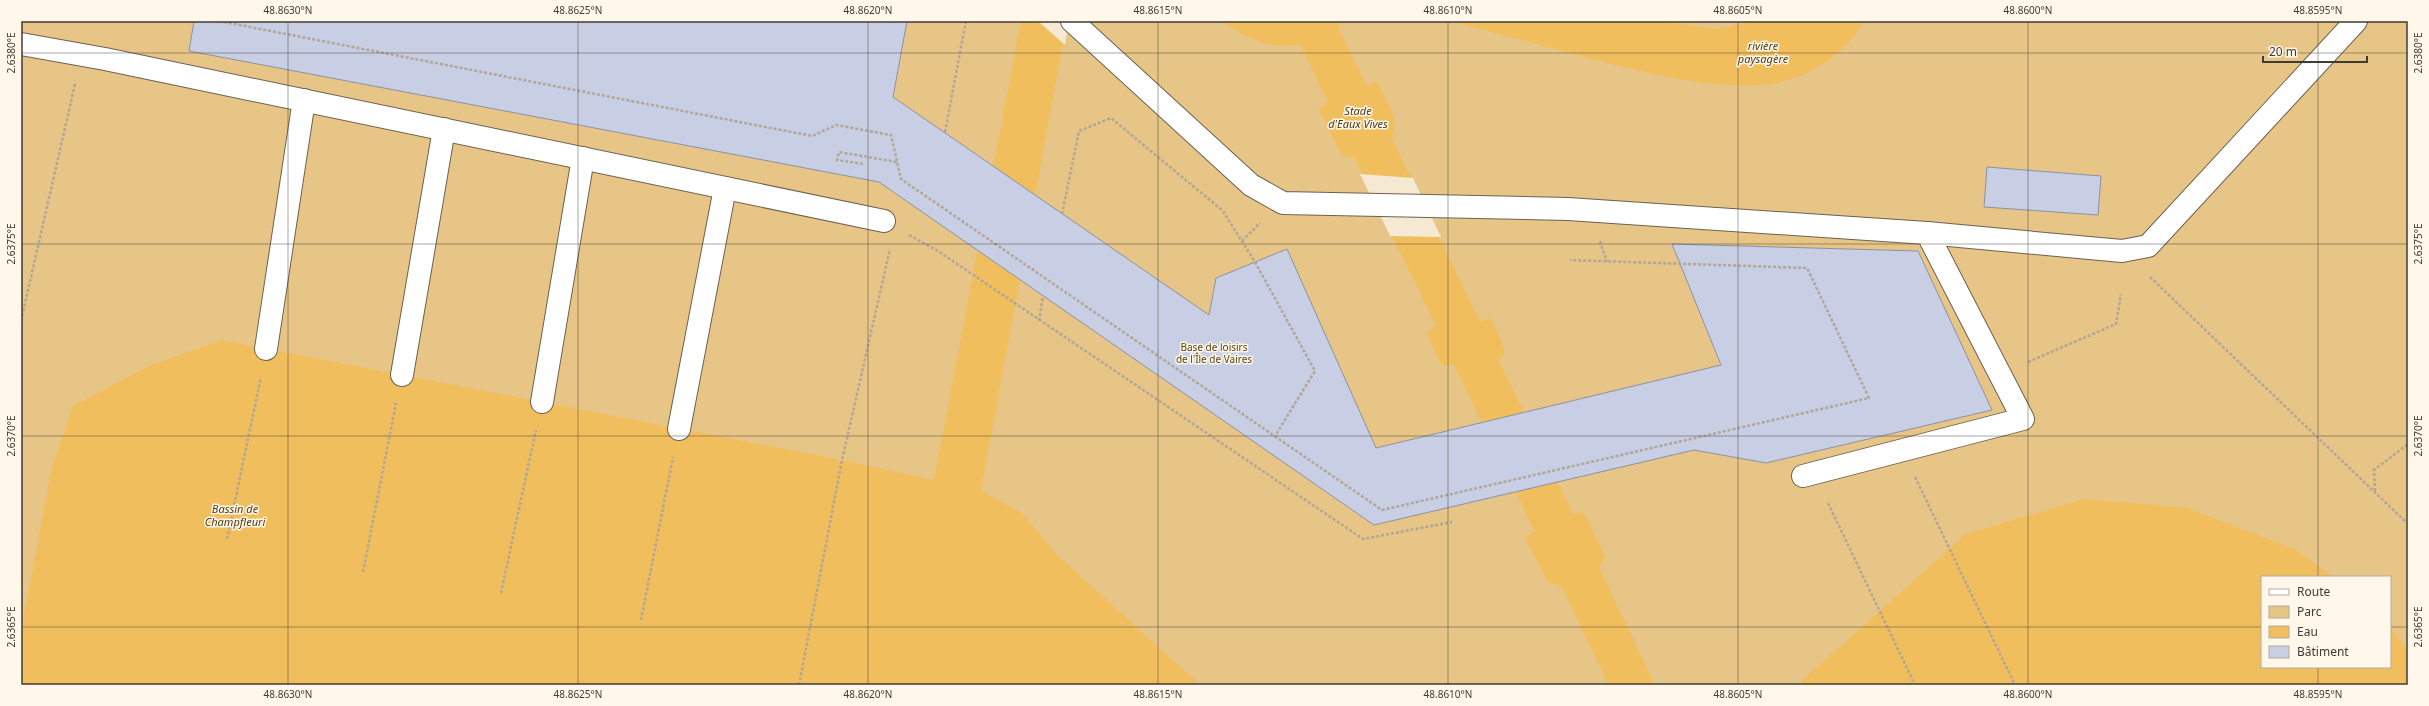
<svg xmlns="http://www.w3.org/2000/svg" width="2429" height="706" font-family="'Noto Sans',sans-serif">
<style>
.green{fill:#e7c586;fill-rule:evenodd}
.water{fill:#f1be5d}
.pier{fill:#f5e9d4}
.building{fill:#c8cee3;stroke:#8b91a5}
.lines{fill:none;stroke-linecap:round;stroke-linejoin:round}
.minor-casing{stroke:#6c6250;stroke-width:24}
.path{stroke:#b0a797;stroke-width:2.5;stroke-dasharray:3 2;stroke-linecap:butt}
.minor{stroke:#fff;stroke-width:22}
.ticks{fill:none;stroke:#403b33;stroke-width:1;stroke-opacity:0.45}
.labels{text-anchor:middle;stroke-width:3;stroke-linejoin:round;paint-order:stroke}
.park-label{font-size:10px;fill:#533f16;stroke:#fef7ea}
.water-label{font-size:11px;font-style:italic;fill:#4e3910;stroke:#fef7ea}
.neatline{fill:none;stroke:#403b33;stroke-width:1.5}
.ticks-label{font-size:10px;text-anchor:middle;fill:#403b33}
</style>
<rect width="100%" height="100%" fill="#f5e9d4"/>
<path class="green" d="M21,21H2408V685H21ZM2262,577H2390V667H2262Z"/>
<g class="water">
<polygon points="1021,21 1067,21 981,491 1023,514 1056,554 1200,685 21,685 21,632 51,471 73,406 149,366 221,340 842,460 934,480"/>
<path d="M1222,21H1343L1338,27L1367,86L1377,81C1384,97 1402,120 1391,137L1480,322L1491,318L1504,347V355L1499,361L1573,514L1584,513L1605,557L1599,568L1655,685H1609L1561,586L1548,582L1525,538L1535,532L1454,365L1442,366L1426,333L1436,326L1354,157L1342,156L1318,108L1328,102L1300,44C1272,51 1244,38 1222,21Z"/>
<path d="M1450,21H1658L1717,29L1758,21H1864C1844,57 1804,81 1763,85C1711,89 1647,73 1596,60C1548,47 1499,34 1450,21Z"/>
<polygon points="2084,499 2188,508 2296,550 2333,577 2262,577 2262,667 2390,667 2390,628 2408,649 2408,685 1797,685 1966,534"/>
</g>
<g class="pier">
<polygon points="1038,21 1069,21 1065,45"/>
<polygon points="1360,174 1413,178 1441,237 1390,236"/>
</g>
<g class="building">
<polygon points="194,21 907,21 893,97 1209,315 1216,278 1287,249 1376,448 1721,365 1672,244 1918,251 1992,410 1766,463 1694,450 1374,525 879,182 189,51"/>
<polygon points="1987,167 2101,176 2098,215 1984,207"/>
</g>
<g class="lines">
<g class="minor-casing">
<g id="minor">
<polyline points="1072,21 1251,185 1283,203 1568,209 1927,233 2023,419 1803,476"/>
<polyline points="21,44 105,59 884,221"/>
<polyline points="1927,233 2122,251 2148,246 2356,21"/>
<polyline points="266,349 304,100"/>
<polyline points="402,375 444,129"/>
<polyline points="542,402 583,158"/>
<polyline points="679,429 725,188"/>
</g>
</g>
<g class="path">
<polyline points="219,21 812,136 836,125 891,135 901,179 1382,510 1869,398 1807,268 1570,260"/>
<polyline points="945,132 966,21"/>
<polyline points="863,164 837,160 839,152 897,162"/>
<polyline points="1062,214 1079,131 1111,118 1223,211 1255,262 1315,371 1275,436"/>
<polyline points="909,235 938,251 1363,539 1452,522"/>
<polyline points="1242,241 1260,223"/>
<polyline points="1600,241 1607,262"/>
<polyline points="2150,277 2408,524"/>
<polyline points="21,321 75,84"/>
<polyline points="1039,321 1043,296"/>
<polyline points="2028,362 2116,324 2121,294"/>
<polyline points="1915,477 2015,685"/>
<polyline points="2375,491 2374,470 2408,444"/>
<polyline points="1828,503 1915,685"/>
<polyline points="227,539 261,377"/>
<polyline points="363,572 396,403"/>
<polyline points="501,593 536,430"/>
<polyline points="641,620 673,457"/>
<polyline points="799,685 842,460 890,249"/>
</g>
<use href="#minor" class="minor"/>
</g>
<path class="ticks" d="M288,21V685M578,21V685M868,21V685M1158,21V685M1448,21V685M1738,21V685M2028,21V685M2318,21V577M21,53H2408M21,244H2408M21,436H2408M21,627H2262M2390,627H2408M2318,667V685"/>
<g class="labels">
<g class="park-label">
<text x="1214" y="351">Base de loisirs<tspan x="1214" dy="12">de l'Île de Vaires</tspan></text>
</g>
<g class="water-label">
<text x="1763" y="50">rivière<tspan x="1763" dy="13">paysagère</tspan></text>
<text x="1358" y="115">Stade<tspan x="1358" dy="13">d'Eaux Vives</tspan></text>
<text x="235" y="513">Bassin de<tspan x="235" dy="13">Champfleuri</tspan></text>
</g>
</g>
<rect width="2429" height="706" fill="none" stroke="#fef7ea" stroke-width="44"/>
<rect x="2261" y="576" width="130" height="92" fill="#fef7ea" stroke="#b2aca1"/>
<rect x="2269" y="589" width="20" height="6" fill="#ffffff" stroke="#b2aca1"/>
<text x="2297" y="596" font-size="12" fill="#403b33">Route</text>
<rect x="2269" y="606" width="20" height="12" fill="#e7c586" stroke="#b2aca1"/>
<text x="2297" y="616" font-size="12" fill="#403b33">Parc</text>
<rect x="2269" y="626" width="20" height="12" fill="#f1be5d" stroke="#b2aca1"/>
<text x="2297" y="636" font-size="12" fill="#403b33">Eau</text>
<rect x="2269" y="646" width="20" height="12" fill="#c8cee3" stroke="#b2aca1"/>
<text x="2297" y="656" font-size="12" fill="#403b33">Bâtiment</text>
<path d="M2263 56v6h104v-6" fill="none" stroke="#403b33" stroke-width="2"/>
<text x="2269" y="56" font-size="12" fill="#403b33" stroke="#fef7ea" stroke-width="3" paint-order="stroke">20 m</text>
<rect x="22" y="22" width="2385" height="662" class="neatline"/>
<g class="ticks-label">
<text x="288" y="14">48.8630°N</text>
<text x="578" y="14">48.8625°N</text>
<text x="868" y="14">48.8620°N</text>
<text x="1158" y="14">48.8615°N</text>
<text x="1448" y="14">48.8610°N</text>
<text x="1738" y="14">48.8605°N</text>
<text x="2028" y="14">48.8600°N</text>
<text x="2318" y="14">48.8595°N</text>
<text transform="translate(2418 53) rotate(-90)" y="4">2.6380°E</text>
<text transform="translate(11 53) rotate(-90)" y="4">2.6380°E</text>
<text transform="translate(2418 244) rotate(-90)" y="4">2.6375°E</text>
<text transform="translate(11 244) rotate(-90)" y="4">2.6375°E</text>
<text transform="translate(2418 436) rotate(-90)" y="4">2.6370°E</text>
<text transform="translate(11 436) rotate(-90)" y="4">2.6370°E</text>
<text transform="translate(2418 627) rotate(-90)" y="4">2.6365°E</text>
<text transform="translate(11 627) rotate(-90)" y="4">2.6365°E</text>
<text x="288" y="698">48.8630°N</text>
<text x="578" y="698">48.8625°N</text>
<text x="868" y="698">48.8620°N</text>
<text x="1158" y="698">48.8615°N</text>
<text x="1448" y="698">48.8610°N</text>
<text x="1738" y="698">48.8605°N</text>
<text x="2028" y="698">48.8600°N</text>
<text x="2318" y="698">48.8595°N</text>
</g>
</svg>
